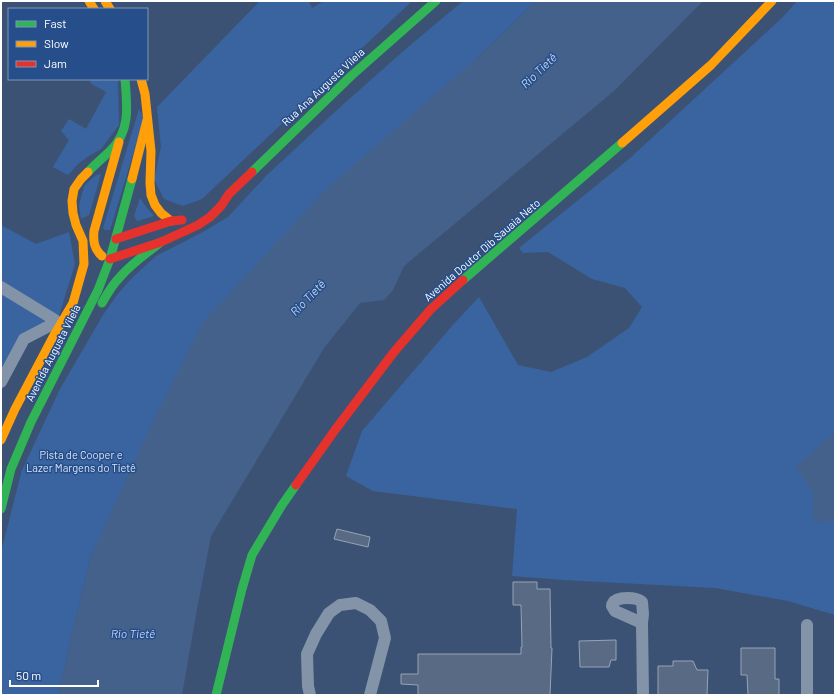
<svg xmlns="http://www.w3.org/2000/svg" width="836" height="696" font-family="Barlow,sans-serif">
<style>
.green{fill:#3a64a0}
.water{fill:#44618b}
.building{fill:#586a84;stroke:#97a3b7}
.lines{fill:none;stroke-linecap:round;stroke-linejoin:round}
.street{stroke:#8393a8;stroke-width:12}
.fast{stroke:#30b455;stroke-width:9}
.slow{stroke:#ff9f0a;stroke-width:9}
.jam{stroke:#e5322d;stroke-width:9}
.labels{text-anchor:middle;stroke-width:3;stroke-linejoin:round;paint-order:stroke}
.street-label{font-size:11px;fill:#fff;stroke:#264e8a}
.park-label{font-size:11px;fill:#d7e5f7;stroke:#264e8a}
.water-label{font-size:12px;font-style:italic;fill:#bfd4f1;stroke:#264e8a}
</style>
<rect width="100%" height="100%" fill="#3c5274"/>
<g class="green">
<polygon points="260,1 309,1 312,8 324,1 412,1 202,199 183,206 164,199 154,179 161,147 157,107"/>
<polygon points="463,1 536,1 475,60 91,555 58,695 1,695 1,552 22,470 60,389 103,315 117,295 132,278 156,256 203,232 228,217 266,176 338,109 408,47"/>
<polygon points="797,1 835,1 835,615 788,601 715,588 564,580 512,576 517,509 373,491 346,476 362,431 452,326 479,297 518,365 551,372 587,357 629,328 642,307 625,288 592,279 548,252 523,253 519,248 629,159 783,17"/>
<polygon points="92,79 118,79 119,125 101,149 87,157 77,165 68,175 53,167 69,140 61,131 69,119 86,129 106,92 90,83"/>
<polygon points="139,109 144,118 110,230 105,230 103,228"/>
<polygon points="101,174 89,215 81,219 79,206 84,186 96,175"/>
<polygon points="140,198 147,208 154,216 137,221 134,216"/>
<polygon points="1,225 36,244 69,232 75,264 58,319 25,341 1,386"/>
</g>
<g class="water">
<polygon points="536,1 703,1 614,91 404,266 393,290 384,300 360,303 324,348 211,536 197,609 182,695 58,695 91,555 155,417 203,322 326,189 475,60"/>
<polygon points="835,432 835,520 814,523 813,493 796,467"/>
</g>
<g class="building">
<polygon points="337,529 370,537 368,547 334,539"/>
<polygon points="513,582 537,582 537,589 550,589 551,648 552,648 550,695 418,695 418,685 401,684 401,674 418,674 418,654 521,654 521,647 522,647 521,605 513,605"/>
<polygon points="616,640 616,660 611,660 609,667 580,667 579,641"/>
<polygon points="741,648 775,648 775,679 779,679 779,695 748,695 747,675 741,675"/>
<polygon points="673,661 693,661 697,670 708,670 707,695 658,695 658,666 673,666"/>
</g>
<g class="lines">
<g class="street">
<polyline points="1,287 55,320 51,325 24,339 1,382"/>
<path d="M642,623L615,611L612,606C612,605 612,604 613,603C617,596 637,597 642,602L643,614L642,623L643,695"/>
<polyline points="807,625 807,695"/>
<polyline points="310,695 308,686 307,654 316,634 329,613 340,605 356,603 370,610 381,621 385,638 370,695"/>
</g>
<g class="fast">
<path d="M88,172C95,164 103,158 111,150C131,130 127,105 125,79"/>
<polyline points="252,172 351,76 436,1"/>
<polyline points="463,280 622,143"/>
<path d="M102,303C107,294 112,285 120,277C132,263 147,253 161,242"/>
<polyline points="1,509 11,469 31,422 98,290 110,259 132,179"/>
<polyline points="216,695 242,589 252,555 282,505 296,485"/>
</g>
<g class="slow">
<polyline points="89,1 94,9"/>
<polyline points="105,1 110,9"/>
<polyline points="141,79 145,94 151,151 150,183 151,195 155,205 161,213 171,221"/>
<polyline points="622,143 711,65 772,1"/>
<polyline points="132,179 147,120"/>
<path d="M102,256C94,249 93,241 94,231L119,142"/>
<polyline points="1,440 15,409 53,337 73,303 84,264 83,241 76,225 73,213 72,201 74,189 81,179 88,172"/>
</g>
<g class="jam">
<polyline points="116,239 171,221 182,220"/>
<polyline points="110,259 161,242 198,225 210,217 221,206 229,194 252,172"/>
<polyline points="296,485 335,430 394,352 431,309 463,280"/>
</g>
</g>
<g class="labels">
<g class="street-label">
<text transform="translate(323 87) rotate(-43)" y="4">Rua Ana Augusta Vilela</text>
<text transform="translate(482 250) rotate(-41)" y="4">Avenida Doutor Dib Sauaia Neto</text>
<text transform="translate(53 353) rotate(-63)" y="4">Avenida Augusta Vilela</text>
</g>
<g class="park-label">
<text x="81" y="459">Pista de Cooper e<tspan x="81" dy="13">Lazer Margens do Tietê</tspan></text>
</g>
<g class="water-label">
<text transform="translate(539 71) rotate(-44)" y="4">Rio Tietê</text>
<text transform="translate(308 298) rotate(-46)" y="4">Rio Tietê</text>
<text x="133" y="638">Rio Tietê</text>
</g>
</g>
<rect width="836" height="696" fill="none" stroke="#ffffff" stroke-width="4"/>
<rect x="8" y="8" width="140" height="72" fill="#264e8a" stroke="#7d95b9"/>
<rect x="16" y="21" width="20" height="6" fill="#30b455" stroke="#7d95b9"/>
<text x="44" y="28" font-size="12" fill="#ffffff">Fast</text>
<rect x="16" y="41" width="20" height="6" fill="#ff9f0a" stroke="#7d95b9"/>
<text x="44" y="48" font-size="12" fill="#ffffff">Slow</text>
<rect x="16" y="61" width="20" height="6" fill="#e5322d" stroke="#7d95b9"/>
<text x="44" y="68" font-size="12" fill="#ffffff">Jam</text>
<path d="M10 680v6h88v-6" fill="none" stroke="#ffffff" stroke-width="2"/>
<text x="16" y="680" font-size="12" fill="#ffffff" stroke="#264e8a" stroke-width="3" paint-order="stroke">50 m</text>
</svg>
